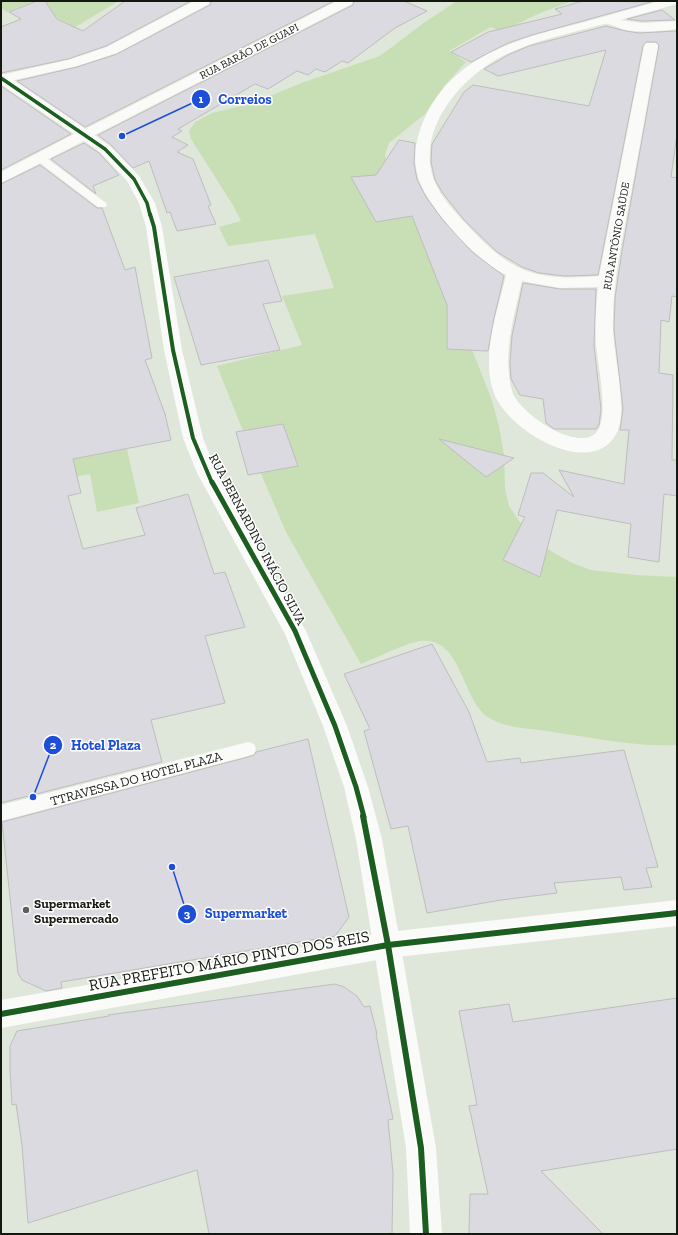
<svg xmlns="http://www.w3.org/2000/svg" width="678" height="1235" font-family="'Zilla Slab',serif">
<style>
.green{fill:#c8dfb5}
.building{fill:#dbdae0;stroke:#bdbebd}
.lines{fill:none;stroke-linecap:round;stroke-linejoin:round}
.lane{fill:#fafbf9;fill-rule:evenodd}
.street{fill:#fafbf9;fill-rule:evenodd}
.secondary{fill:#fafbf9;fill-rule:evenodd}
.cycleway-far3-casing{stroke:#fff;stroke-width:5}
.cycleway-far2-casing{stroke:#fff;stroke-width:6}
.cycleway-far1-casing{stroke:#fff;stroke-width:8}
.cycleway-casing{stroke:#fff;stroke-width:9}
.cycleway-far3{stroke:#1b5e20;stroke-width:3.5}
.cycleway-far2{stroke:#1b5e20;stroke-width:4}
.cycleway-far1{stroke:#1b5e20;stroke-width:5}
.cycleway{stroke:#1b5e20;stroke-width:6}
.poi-dot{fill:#5b6157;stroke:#fff;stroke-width:1.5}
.labels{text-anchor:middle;stroke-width:3;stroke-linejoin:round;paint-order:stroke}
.far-street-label{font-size:11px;fill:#141910;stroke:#fff}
.street-label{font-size:13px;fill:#141910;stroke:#fff}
.poi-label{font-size:13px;font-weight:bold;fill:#141910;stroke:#fff;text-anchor:start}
.near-street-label{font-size:16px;fill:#141910;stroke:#fff}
.leader{fill:none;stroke:#1d4ed8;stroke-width:1.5}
.callout-dot{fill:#1d4ed8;stroke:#fff;stroke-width:1.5}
.mark-label{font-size:12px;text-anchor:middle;font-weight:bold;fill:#fff}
.callout-label{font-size:14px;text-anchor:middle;font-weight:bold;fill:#1d4ed8;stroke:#fff;stroke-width:3;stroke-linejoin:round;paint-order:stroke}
</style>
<rect width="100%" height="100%" fill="#dfe6da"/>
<g class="green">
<polygon points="1,1 35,1 7,12 1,8"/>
<polygon points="45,1 119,1 75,27 57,18"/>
<path d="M457,1H573L540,13L501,32L491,27L449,51L466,62L445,85L425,114L389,143L385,155L386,161L431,245L491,398L499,426L504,455L505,489L509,506L519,521L537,541L554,553L572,563L591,570L636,575L677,577V745C636,747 594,738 553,732C532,728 511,730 491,719C461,703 463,635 420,641C406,643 376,658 361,664L286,532L249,446L217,366L302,345L282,296L334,288L315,234L228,246L219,227L241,221L234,207L191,139L189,131L195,122L212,113L253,103L304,82L380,56L425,22Z"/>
<polygon points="127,449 139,503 97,512 90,474 1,491 1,473"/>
</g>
<g class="building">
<polygon points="37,1 45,1 57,19 83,31 125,1 191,1 106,46 68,59 1,73 1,27 21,19 9,12"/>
<polygon points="211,1 334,1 85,127 17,81 77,67 117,54 210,5"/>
<polygon points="354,1 404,1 427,11 395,28 348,63 342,61 325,72 316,69 308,75 297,71 268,89 255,84 178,129 182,131 172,137 188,145 177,152 193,159 211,205 208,206 216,224 177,231 170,212 167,213 149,161 133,168 111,145 98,135 353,5"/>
<polygon points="583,1 651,2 532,35 508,43 471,62 451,52 488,32 562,14 555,9"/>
<polygon points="662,10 675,20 642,21 627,19"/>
<polygon points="606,26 626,31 639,33 677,31 677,134 671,177 677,178 677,297 672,296 669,322 661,320 659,373 673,375 672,460 677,460 677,496 664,494 659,562 628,557 631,524 557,510 540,577 503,560 525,517 518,515 531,473 543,473 574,497 559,470 624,484 629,430 620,430 623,409 614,330 615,298 622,251 659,45 656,42 646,42 643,46 598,275 565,276 539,273 522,267 497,252 464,220 442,192 435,180 431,162 432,144 464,92 473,85 589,106 606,50 498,76 484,69 508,55 529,46"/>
<polygon points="1,86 71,134 1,170"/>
<polygon points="399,140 415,143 414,163 417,180 426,197 442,219 472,252 504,276 494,318 488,351 447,349 447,305 412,216 376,222 351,177 376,175"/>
<polygon points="84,143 99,153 119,175 93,186 96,194 51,159"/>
<polygon points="40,165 97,208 102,208 125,270 135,267 152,358 145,360 165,414 171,440 73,459 81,493 68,496 83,549 145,535 136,508 188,494 214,574 225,572 245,627 205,636 225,703 151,720 162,762 1,803 1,184"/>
<polygon points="268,260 282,301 263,304 280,350 201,365 174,277"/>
<polygon points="523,283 560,289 596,289 594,345 601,409 599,425 596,429 554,429 546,423 543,399 520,395 511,379 510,363 512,336"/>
<polygon points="283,424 298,466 248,475 236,432"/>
<polygon points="439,439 514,458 486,477"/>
<polygon points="432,644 469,712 487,762 520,758 521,763 624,750 658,867 646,868 652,887 624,890 621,877 554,883 557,893 501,900 427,913 408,826 391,829 364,731 370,729 344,674"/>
<polygon points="308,739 349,917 335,936 61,982 62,988 46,991 22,980 18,973 2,822 248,757 254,755 256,752"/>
<polygon points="335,984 344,987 357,996 364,1007 370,1006 377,1034 376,1034 393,1119 388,1120 393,1173 392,1234 209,1234 197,1170 28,1223 22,1145 16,1104 12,1105 10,1070 10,1046 17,1031 109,1016 108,1015"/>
<polygon points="677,998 677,1149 541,1171 603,1234 469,1234 470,1194 488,1194 469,1106 477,1105 459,1011 509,1004 513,1022"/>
</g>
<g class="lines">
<g class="lane">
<polygon points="40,155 44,156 106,203 107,205 106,207 98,207 36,160 35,158"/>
<polygon points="248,742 254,744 256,749 254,754 248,756 1,821 1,805"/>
</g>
<g class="street">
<polygon points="194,1 210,1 209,4 117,53 77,66 1,83 1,75 68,60 107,47"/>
<polygon points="337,1 353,1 352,4 91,137 81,137 79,134 81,131"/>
<path d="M660,1H677V4L620,20L642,23L677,21V29C660,31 643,33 626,30C620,29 612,24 606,24C600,24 591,28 585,29C555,37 524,44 497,59C457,82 416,132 434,180C441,198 455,212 468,226C486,245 505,264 530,272C552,279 577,278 599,276L644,46L646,43H656L658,46C648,99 639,151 629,204C621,246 612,287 613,330C614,355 627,409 618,430C596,483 507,431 494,393C480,356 498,311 506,275C476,259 445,225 427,196C413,174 412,152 421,127C447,57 516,39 581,23C607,16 633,8 660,1ZM522,281L560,288L598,287C596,306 595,325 596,345C598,365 607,408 600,426C588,460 518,414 512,391C502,354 514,317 522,281Z"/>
<polygon points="677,900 677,926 388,958 1,1028 1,1000 388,932"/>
</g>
<polygon class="secondary" points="1,74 6,75 87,130 91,131 93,134 110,146 139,176 155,203 162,227 182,350 203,438 217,473 306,631 347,726 368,787 382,839 436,1148 442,1234 410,1234 406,1148 356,839 344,787 323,726 285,634 197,473 183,438 164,350 146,227 139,203 127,181 100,152 84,141 1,183 1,172 74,134 1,84"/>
<g class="cycleway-far3-casing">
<polyline id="cycleway-far3" points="1,78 105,149 134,179 147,203 150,215"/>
</g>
<g class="cycleway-far2-casing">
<polyline id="cycleway-far2" points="150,214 154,227 173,350 193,438 212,483"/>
</g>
<g class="cycleway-far1-casing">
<polyline id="cycleway-far1" points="212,482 295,631 335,726 356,787 364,817"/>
</g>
<g class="cycleway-casing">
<g id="cycleway">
<polyline points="363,816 388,945 421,1148 426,1234"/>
<polyline points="1,1014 388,945 677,913"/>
</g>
</g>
<use href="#cycleway-far3" class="cycleway-far3"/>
<use href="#cycleway-far2" class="cycleway-far2"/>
<use href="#cycleway-far1" class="cycleway-far1"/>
<use href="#cycleway" class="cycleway"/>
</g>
<circle class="poi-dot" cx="26" cy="910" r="4"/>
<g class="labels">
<g class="far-street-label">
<text transform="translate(249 51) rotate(-27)" y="4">RUA BARÃO DE GUAPI</text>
<text transform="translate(616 236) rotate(-80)" y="4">RUA ANTÔNIO SAÚDE</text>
</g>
<g class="street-label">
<text transform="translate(258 539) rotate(62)" y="5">RUA BERNARDINO INÁCIO SILVA</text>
<text transform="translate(136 778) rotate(-15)" y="5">TTRAVESSA DO HOTEL PLAZA</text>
</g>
<g class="poi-label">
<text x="34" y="908">Supermarket<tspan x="34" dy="15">Supermercado</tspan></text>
</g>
<g class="near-street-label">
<text transform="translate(229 960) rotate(-10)" y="6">RUA PREFEITO MÁRIO PINTO DOS REIS</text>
</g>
</g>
<path class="leader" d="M122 136L201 99M33 797L53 745M172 867L187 914"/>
<g class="callout-dot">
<circle cx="122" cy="136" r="4"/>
<circle cx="33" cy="797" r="4"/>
<circle cx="172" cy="867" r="4"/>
<circle cx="201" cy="99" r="10"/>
<circle cx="53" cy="745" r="10"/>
<circle cx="187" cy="914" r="10"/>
</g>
<g class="mark-label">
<text x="201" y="103">1</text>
<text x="53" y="749">2</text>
<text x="187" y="918">3</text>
</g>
<g class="callout-label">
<text x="245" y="104">Correios</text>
<text x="106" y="750">Hotel Plaza</text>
<text x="246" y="918">Supermarket</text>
</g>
<rect width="678" height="1235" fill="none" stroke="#141910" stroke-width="4"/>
</svg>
